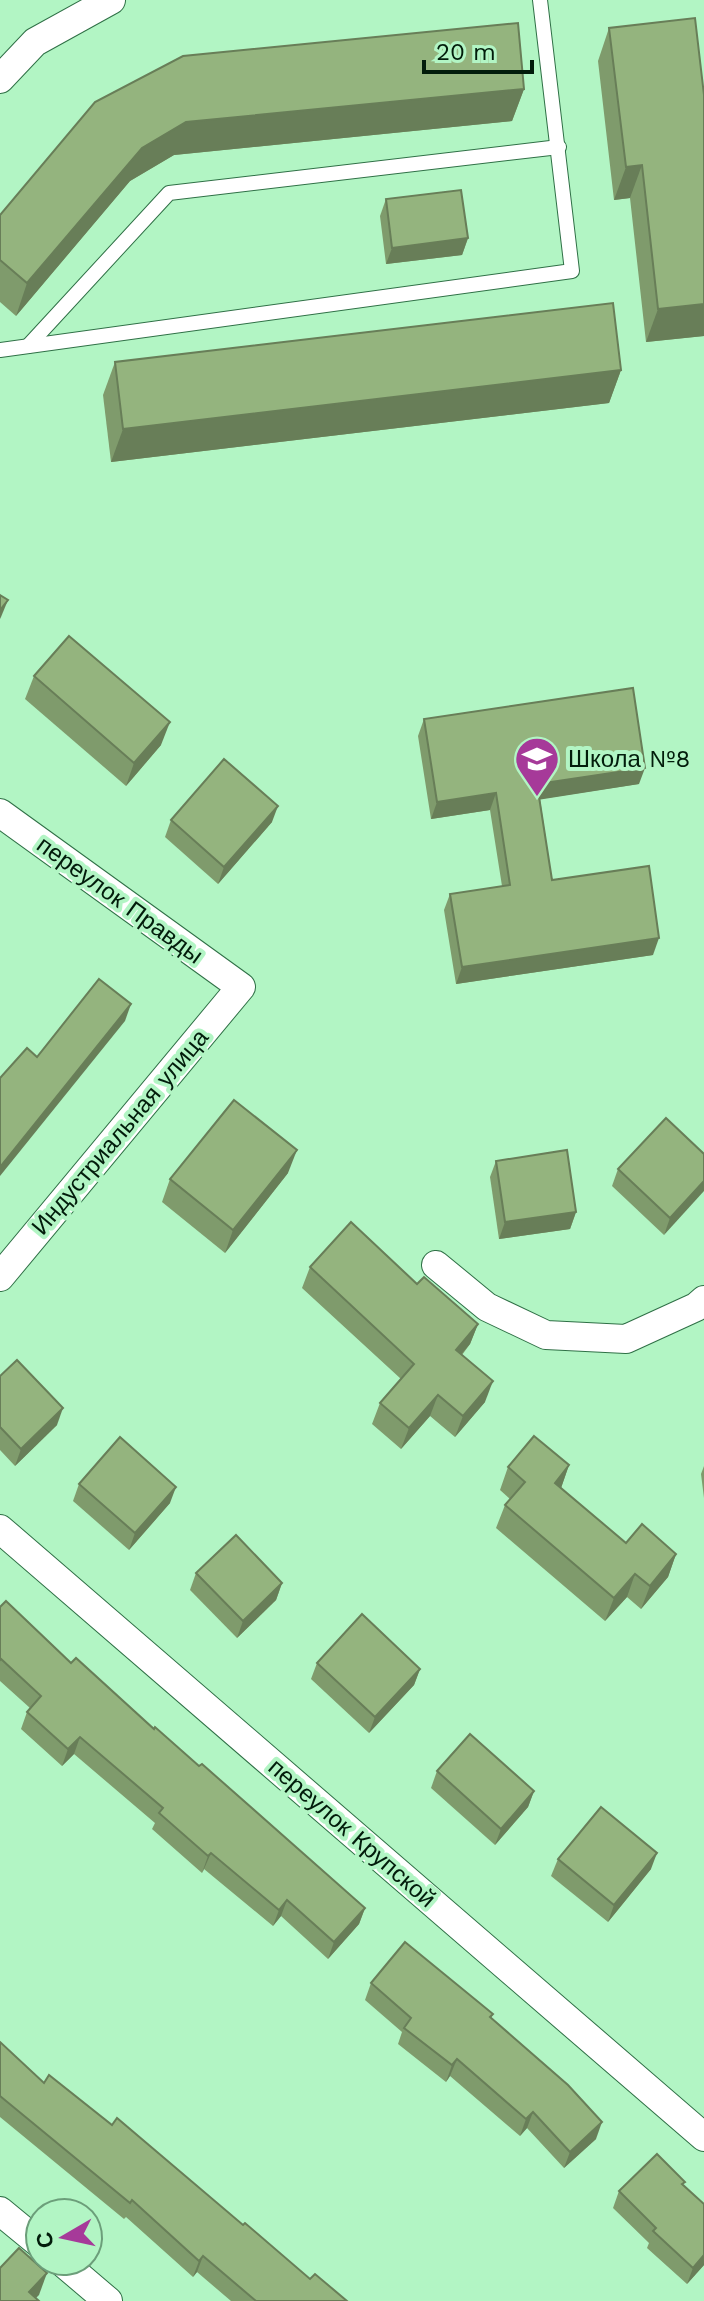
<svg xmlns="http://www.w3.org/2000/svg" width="704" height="2301" font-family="'Work Sans',sans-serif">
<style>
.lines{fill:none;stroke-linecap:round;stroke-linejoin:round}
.service-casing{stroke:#2f7046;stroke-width:16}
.minor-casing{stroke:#2f7046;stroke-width:30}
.service{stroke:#fff;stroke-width:14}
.minor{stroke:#fff;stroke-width:28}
.wall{fill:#7f9b6c}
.shaded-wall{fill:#687e58}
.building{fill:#94b47e;stroke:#687e58;stroke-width:2}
.labels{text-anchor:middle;stroke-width:8;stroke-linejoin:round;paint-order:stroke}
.poi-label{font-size:24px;fill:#021c0b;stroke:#b2f5c4;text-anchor:start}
.street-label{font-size:24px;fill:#021c0b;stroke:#b2f5c4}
</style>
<rect width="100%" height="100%" fill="#b2f5c4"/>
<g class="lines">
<g class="service-casing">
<g id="service">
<polyline points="28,346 169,193 559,147"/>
<polyline points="0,350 572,271 540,0"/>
</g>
</g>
<g class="minor-casing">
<g id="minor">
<polyline points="0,79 35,42 111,0"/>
<polyline points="0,813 241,987 0,1277"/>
<polyline points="436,1265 487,1307 546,1335 626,1339 696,1307 704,1300"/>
<polyline points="0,1529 704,2137"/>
<polyline points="0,2211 40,2244"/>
<polyline points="61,2261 108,2301"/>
</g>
</g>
<use href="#service" class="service"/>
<use href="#minor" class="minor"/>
</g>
<g class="wall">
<polygon points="609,28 704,336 646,342 630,198 614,200 598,61"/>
<polygon points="524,89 512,121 174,155 130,181 16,316 0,302 0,215 95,102"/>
<polygon points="386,199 468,238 462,255 386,264 380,216"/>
<polygon points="115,362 621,370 609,403 111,462 103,395"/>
<polygon points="34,676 161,745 126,786 25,699"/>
<polygon points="424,719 639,784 540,799 552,880 653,955 456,984 444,910 450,894 502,886 490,810 431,819 418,736"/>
<polygon points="171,820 272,822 218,884 165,837"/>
<polygon points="704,1154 664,1235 612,1186 618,1169"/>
<polygon points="496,1161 576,1212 570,1229 499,1239 490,1177"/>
<polygon points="288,1173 225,1253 162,1202 170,1179"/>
<polygon points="310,1267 417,1284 478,1324 470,1344 462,1355 485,1402 455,1437 430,1416 401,1449 372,1424 380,1403 401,1379 302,1288"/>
<polygon points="0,1376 57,1425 15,1466 0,1450"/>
<polygon points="569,1465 561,1488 626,1543 676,1554 668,1577 641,1609 627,1597 605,1621 496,1528 505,1505 510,1499 500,1490 508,1467"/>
<polygon points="704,1466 704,1498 701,1474"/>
<polygon points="79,1484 170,1503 129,1550 73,1501"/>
<polygon points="196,1573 282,1583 276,1600 237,1638 190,1590"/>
<polygon points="0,1607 154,1729 365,1908 359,1924 328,1959 281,1916 273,1926 204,1869 202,1873 152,1829 155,1823 74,1754 62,1766 21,1729 27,1712 30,1708 0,1681"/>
<polygon points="317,1663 420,1669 414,1685 369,1733 311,1679"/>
<polygon points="437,1771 534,1791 528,1807 495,1845 431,1788"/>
<polygon points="558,1859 651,1869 608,1922 551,1876"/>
<polygon points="371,1983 493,2014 491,2018 596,2139 564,2168 527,2128 520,2136 450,2076 446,2082 398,2044 402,2032 365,2000"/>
<polygon points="0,2042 44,2083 112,2125 243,2225 310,2279 347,2301 231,2301 197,2272 193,2277 126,2217 124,2219 0,2117"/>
<polygon points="684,2186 704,2204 704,2265 687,2284 647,2248 649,2243 613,2208 619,2191"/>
</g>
<g class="shaded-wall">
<polygon points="524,89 512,121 174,155 130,181 16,316 27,283 142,148 186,122"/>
<polygon points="642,165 630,198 614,200 626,167"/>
<polygon points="468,238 462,255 386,264 392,248"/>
<polygon points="704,304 704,336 646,342 658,309"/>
<polygon points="621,370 609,403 111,462 123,429"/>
<polygon points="8,600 1,617 0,619 0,610"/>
<polygon points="170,722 161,745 126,786 134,763"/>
<polygon points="645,768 639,784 531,801 537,784"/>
<polygon points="496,793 490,810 431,819 437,802"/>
<polygon points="278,806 272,822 218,884 224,867"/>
<polygon points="659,938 653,955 456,984 462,967"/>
<polygon points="131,1004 125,1021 0,1176 0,1167"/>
<polygon points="297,1150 288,1173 225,1253 233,1230"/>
<polygon points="704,1181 704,1191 664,1235 670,1218"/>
<polygon points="576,1212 570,1229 499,1239 505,1222"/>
<polygon points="478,1324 470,1344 448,1370 456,1350"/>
<polygon points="493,1381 485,1402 455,1437 463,1416"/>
<polygon points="438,1395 430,1416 401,1449 409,1428"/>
<polygon points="63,1408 57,1425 15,1466 21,1449"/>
<polygon points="569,1465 561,1488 555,1483"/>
<polygon points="176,1487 170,1503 129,1550 135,1533"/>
<polygon points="676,1554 668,1577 641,1609 650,1586"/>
<polygon points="635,1574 627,1597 605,1621 614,1598"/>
<polygon points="282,1583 276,1600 237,1638 243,1621"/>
<polygon points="420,1669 414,1685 369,1733 375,1717"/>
<polygon points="80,1737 74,1754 62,1766 68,1749"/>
<polygon points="534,1791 528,1807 495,1845 501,1829"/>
<polygon points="211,1853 204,1869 202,1873 208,1856"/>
<polygon points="657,1853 651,1869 608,1922 614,1905"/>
<polygon points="287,1900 281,1916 273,1926 279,1910"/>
<polygon points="365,1908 359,1924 328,1959 334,1942"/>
<polygon points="457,2059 450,2076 446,2082 452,2065"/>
<polygon points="533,2112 527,2128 520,2136 526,2119"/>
<polygon points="602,2122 596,2139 564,2168 570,2152"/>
<polygon points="704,2255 704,2265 687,2284 693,2268"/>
<polygon points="203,2256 197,2272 193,2277 199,2261"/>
<polygon points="47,2273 39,2295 33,2301 29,2292"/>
</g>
<g class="building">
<polygon points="695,18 704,95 704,304 658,309 642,165 626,167 609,28"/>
<polygon points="518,23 524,89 186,122 142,148 27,283 0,260 0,215 95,102 183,56"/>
<polygon points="461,190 468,238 392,248 386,199"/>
<polygon points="613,303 621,370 123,429 115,362"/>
<polygon points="0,595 8,600 0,610"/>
<polygon points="69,636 170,722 134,763 34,676"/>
<polygon points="633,688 645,768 537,784 552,880 649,866 659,938 462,967 450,894 510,885 496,793 437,802 424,719"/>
<polygon points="224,759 278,806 224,867 171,820"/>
<polygon points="99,979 131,1004 0,1167 0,1078 27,1048 37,1057"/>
<polygon points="234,1100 297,1150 233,1230 170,1179"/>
<polygon points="666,1118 704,1154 704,1181 670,1218 618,1169"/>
<polygon points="567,1150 576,1212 505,1222 496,1161"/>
<polygon points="351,1222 417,1284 424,1277 478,1324 456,1350 493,1381 463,1416 438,1395 409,1428 380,1403 414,1364 310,1267"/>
<polygon points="17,1360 63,1408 21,1449 0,1427 0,1376"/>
<polygon points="534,1436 569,1465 555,1483 626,1543 642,1524 676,1554 650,1586 635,1574 614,1598 505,1505 525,1482 508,1467"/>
<polygon points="120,1437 176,1487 135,1533 79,1484"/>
<polygon points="236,1535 282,1583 243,1621 196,1573"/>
<polygon points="6,1601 71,1663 76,1658 154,1729 155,1727 199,1766 202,1764 365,1908 334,1942 287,1900 279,1910 211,1853 208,1856 159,1813 163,1808 80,1737 68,1749 27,1712 41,1696 1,1659 0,1660 0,1607"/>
<polygon points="362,1614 420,1669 375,1717 317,1663"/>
<polygon points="470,1734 534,1791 501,1829 437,1771"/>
<polygon points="601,1807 657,1853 614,1905 558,1859"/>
<polygon points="405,1942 493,2014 490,2017 568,2085 602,2122 570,2152 533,2112 526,2119 457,2059 452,2065 404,2028 411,2018 371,1983"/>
<polygon points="0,2042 44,2083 49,2075 112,2125 117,2118 243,2225 245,2223 310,2279 315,2274 347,2301 256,2301 203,2256 199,2261 132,2200 130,2203 0,2096"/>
<polygon points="657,2154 685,2182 682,2184 704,2204 704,2255 693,2268 653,2231 656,2228 619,2191"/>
<polygon points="19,2248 47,2273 29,2292 39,2301 0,2301 0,2268"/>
</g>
<defs>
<g id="school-pin" transform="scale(2.3)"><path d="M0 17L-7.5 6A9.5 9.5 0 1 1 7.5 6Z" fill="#a63a99" stroke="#b2f5c4"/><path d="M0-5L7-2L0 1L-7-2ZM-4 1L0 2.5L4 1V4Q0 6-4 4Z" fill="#fff"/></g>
</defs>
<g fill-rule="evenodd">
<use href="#school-pin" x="537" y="759"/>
</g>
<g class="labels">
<g class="poi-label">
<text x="568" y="767">Школа №8</text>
</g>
<g class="street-label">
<text transform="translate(120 900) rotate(36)" y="8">переулок Правды</text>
<text transform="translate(120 1132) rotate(-50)" y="8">Индустриальная улица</text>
<text transform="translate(352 1833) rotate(41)" y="8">переулок Крупской</text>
</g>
</g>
<g transform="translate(64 2237) rotate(261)"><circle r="38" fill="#b2f5c4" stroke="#6c9e7a" stroke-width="2"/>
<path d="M0-6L14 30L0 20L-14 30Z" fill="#a63a99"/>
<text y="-12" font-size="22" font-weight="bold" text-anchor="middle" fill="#021c0b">С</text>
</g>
<path d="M424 60v12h108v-12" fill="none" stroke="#021c0b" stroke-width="4"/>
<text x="436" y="60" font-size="24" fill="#021c0b" stroke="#b2f5c4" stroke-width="6" paint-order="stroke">20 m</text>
</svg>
